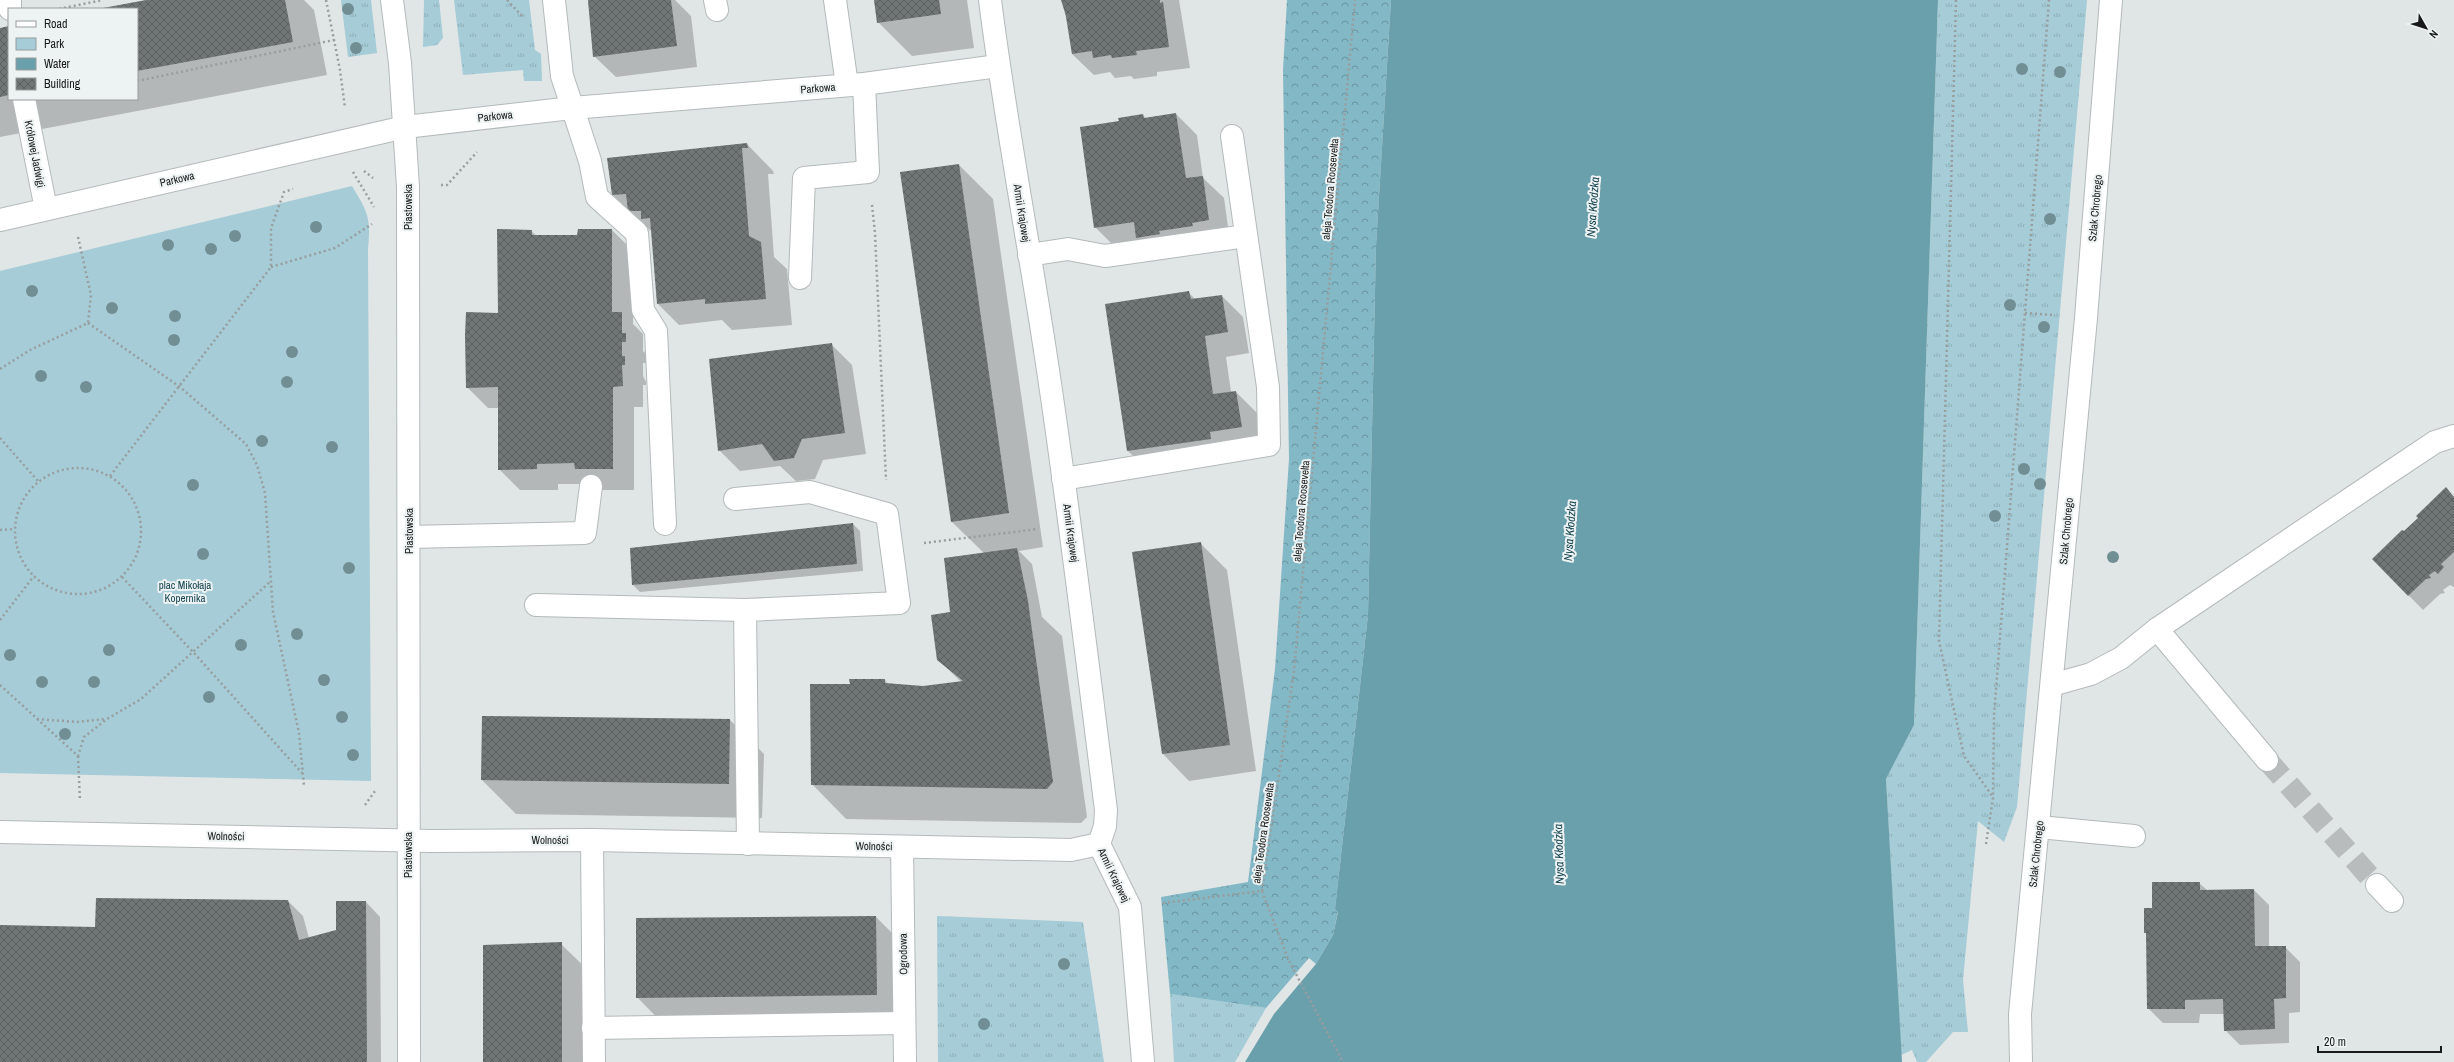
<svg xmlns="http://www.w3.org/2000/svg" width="2454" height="1062" font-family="'Archivo Narrow',sans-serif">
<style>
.grass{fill:url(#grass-tufts)}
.forest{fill:url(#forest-crowns)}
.park{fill:#a5ccd7}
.water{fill:#6a9fac}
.shadow{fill:#0003}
.building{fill:url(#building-cross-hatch)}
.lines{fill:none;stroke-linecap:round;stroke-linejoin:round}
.minor-tunnel{stroke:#b8bcbd;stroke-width:22;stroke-dasharray:22 11;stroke-linecap:butt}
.minor-casing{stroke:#b4b9ba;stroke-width:24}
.major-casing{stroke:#b4b9ba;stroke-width:24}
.path{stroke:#999d9d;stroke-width:2.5;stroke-dasharray:2 3;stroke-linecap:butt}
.minor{stroke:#fff;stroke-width:22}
.major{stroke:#fff;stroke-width:22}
.tree{fill:#728e95}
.labels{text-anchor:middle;stroke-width:4;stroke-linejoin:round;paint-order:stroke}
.street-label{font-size:11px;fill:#181a1a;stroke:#edf2f3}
.park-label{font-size:11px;fill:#184752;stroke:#edf2f3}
.water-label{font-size:12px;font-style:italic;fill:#164550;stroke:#edf2f3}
</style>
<defs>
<pattern id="grass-tufts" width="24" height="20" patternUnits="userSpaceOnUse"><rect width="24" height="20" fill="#a5ccd7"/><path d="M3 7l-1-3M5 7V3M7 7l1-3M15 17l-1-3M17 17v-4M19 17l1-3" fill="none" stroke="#8dafb8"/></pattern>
<pattern id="forest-crowns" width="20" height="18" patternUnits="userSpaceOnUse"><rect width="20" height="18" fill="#83b8c6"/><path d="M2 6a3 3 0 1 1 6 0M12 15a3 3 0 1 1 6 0" fill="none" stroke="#6a95a0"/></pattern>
<pattern id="building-cross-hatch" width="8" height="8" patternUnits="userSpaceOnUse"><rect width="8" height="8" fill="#707576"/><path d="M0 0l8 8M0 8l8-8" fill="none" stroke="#5b5f60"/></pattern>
</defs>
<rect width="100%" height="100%" fill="#e0e5e6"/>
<g class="grass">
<polygon points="341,0 371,0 377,53 348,57"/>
<polygon points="424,0 439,0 443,38 437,45 423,47"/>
<polygon points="454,0 529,0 535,50 541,54 542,81 524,81 523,70 463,75"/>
<polygon points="1938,0 2087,0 2017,807 2004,842 1978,821 1963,980 1968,1032 1953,1032 1926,1062 1917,1062 1912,1050 1901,1055 1886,779 1914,725"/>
<polygon points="937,916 1083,922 1104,1062 938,1062"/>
<polygon points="1170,994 1266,1008 1235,1062 1174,1062"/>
</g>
<polygon class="forest" points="1287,0 1391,0 1376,246 1368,615 1335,909 1338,911 1333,935 1316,964 1309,958 1266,1008 1170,994 1161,897 1248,882 1275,669 1289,459 1283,70"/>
<path class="park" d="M352,186C368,213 371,217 368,249L371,781L0,773V271Z"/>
<polygon class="water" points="1391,0 1938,0 1914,725 1886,779 1902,1062 1245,1062 1274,1014 1316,964 1333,935 1338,912 1335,909 1368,615 1376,246"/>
<g class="shadow">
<polygon points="152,0 304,0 314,10 327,75 0,137 0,29 9,28 9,99 137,99 137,9 106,9"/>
<polygon points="588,0 675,0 691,16 697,67 616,77 594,56"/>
<polygon points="875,0 967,0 974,48 912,56 878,22"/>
<polygon points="1063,0 1179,0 1190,68 1157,72 1157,76 1134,79 1131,76 1115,78 1110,72 1094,75 1072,54"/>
<polygon points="1176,114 1197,135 1203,178 1224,198 1230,241 1116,248 1095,227 1120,122 1143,115 1146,119"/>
<polygon points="747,144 773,171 774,174 768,174 774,257 787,269 792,325 732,330 722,320 679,325 658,304 652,232 613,195"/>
<polygon points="959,165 993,199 1043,547 1019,551 1032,564 1042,617 1062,636 1087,817 1081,823 846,819 812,784 885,680 889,685 923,687 961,682 938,659 951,613 984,553 952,522 902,173"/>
<polygon points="612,230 633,251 633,324 643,334 643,351 647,355 647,363 643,363 643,376 646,382 646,385 643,385 643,407 634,407 634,490 597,490 591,484 558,484 558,490 520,490 499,469 499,408 488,408 467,387 531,231 537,236 578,236"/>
<polygon points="1189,293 1196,300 1222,296 1243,317 1249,353 1226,357 1231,392 1236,392 1257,413 1262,448 1149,472 1128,451 1107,305"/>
<polygon points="831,344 852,365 866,454 823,460 815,479 796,481 780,466 740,471 719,450"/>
<polygon points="2454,497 2454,587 2450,585 2443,590 2445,593 2440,594 2423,610 2373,559 2404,533"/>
<polygon points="853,524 860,531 863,571 640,592 633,585"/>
<polygon points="1201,544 1227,570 1256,771 1189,781 1163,754 1133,553"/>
<polygon points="730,720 764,754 762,818 516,814 482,780"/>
<polygon points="2199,883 2208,891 2254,890 2269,905 2269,947 2285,947 2300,962 2300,1012 2289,1013 2289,1043 2240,1045 2225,1030 2225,1014 2200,1014 2199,1023 2163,1023 2148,1008 2147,934 2145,932 2153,909"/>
<polygon points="288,901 303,916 309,938 337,931 366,902 380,917 381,1062 0,1062 0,926 96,928"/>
<polygon points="876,917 910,951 911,1029 671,1032 637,997"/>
<polygon points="561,944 596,978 596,1062 484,1062"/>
</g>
<g class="building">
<polygon points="146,0 285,0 293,42 137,71 137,9 103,8"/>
<polygon points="588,0 671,0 677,46 593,57"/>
<polygon points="874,0 939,0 941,14 877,23"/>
<polygon points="1061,0 1160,0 1160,3 1163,2 1169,47 1136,51 1137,55 1112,58 1111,55 1093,58 1092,51 1072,54 1066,16"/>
<polygon points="9,26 9,95 0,97 0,28"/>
<polygon points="1176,113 1186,178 1203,176 1209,220 1192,223 1193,226 1159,231 1160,234 1136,238 1134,222 1094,228 1080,127 1119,121 1118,118 1143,114 1144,118"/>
<polygon points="747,143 748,148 742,148 749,236 761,242 766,299 705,304 705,299 657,304 650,218 641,219 641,211 628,211 626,194 612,195 607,158"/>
<polygon points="959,164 1009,513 951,522 900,172"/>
<polygon points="497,229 532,230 532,235 577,235 578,229 612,229 612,312 622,312 622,333 626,333 626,342 622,342 622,356 625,356 625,365 622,365 623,386 613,387 613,469 575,469 574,463 537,464 537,469 498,470 498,387 466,388 465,335 466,312 498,313"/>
<polygon points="1189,291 1191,299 1222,295 1228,332 1205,336 1213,394 1236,391 1242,427 1210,432 1211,439 1127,451 1105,304"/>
<polygon points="832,343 845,433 802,439 794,458 774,461 762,444 718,451 709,359"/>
<polygon points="2446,487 2454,497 2454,552 2441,564 2444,567 2438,574 2435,571 2429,575 2431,578 2426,579 2408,596 2372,559 2402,530 2404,531 2418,518 2416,516"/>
<polygon points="853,523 857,564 632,585 630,548"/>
<polygon points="1201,542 1230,745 1162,754 1132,552"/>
<polygon points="1017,548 1028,601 1053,782 1047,789 811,785 810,684 850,684 849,679 885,679 885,683 923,686 963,681 937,660 931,615 950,612 944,558"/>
<polygon points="482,716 730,719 729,784 481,780"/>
<polygon points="2152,882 2200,882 2200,890 2254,889 2255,946 2286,946 2286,998 2274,999 2275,1029 2224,1031 2223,999 2185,1000 2185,1009 2147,1009 2146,933 2144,933 2144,908 2152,908"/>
<polygon points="96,898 288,900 299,940 336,930 336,901 366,901 367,1062 0,1062 0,925 95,927"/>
<polygon points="876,916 877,995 636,998 636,918"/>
<polygon points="562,942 562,1062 483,1062 483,945"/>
</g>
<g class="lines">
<polyline class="minor-tunnel" points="2267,760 2377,885"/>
<g class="minor-casing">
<g id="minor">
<polyline points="10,0 10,9"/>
<polyline points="392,0 400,63 408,187 409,1062"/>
<polyline points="554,0 562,76 590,161 597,197 637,233 643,310 656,331 665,524"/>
<polyline points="715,0 717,10"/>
<polyline points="835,0 847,85"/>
<path d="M990,0C1005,120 1028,238 1046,357C1069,508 1087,659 1106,810L1105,826L1099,844L1130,907L1143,1062"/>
<polyline points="24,99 46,209"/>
<polyline points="0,220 405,127 572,108 864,84 998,66"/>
<polyline points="1029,255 1068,249 1105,256 1246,236"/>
<polyline points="800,278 804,178 868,172 864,84"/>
<polyline points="1063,479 1269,445 1268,387 1232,136"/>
<polyline points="735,499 810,492 887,514 899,603 745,610 748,844"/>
<polyline points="409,537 585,533 591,486"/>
<polyline points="536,605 745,610"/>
<polyline points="2157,629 2267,760"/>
<polyline points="2052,685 2091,674 2121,658 2157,629 2390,472 2435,442 2454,436"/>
<polyline points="2039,827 2134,836"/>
<polyline points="0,832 432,841 592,840 1071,850 1099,844"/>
<polyline points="592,840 594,1062"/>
<polyline points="902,847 905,1062"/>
<polyline points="2377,885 2392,901"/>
<polyline points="593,1028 904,1023"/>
</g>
</g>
<g class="major-casing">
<polyline id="major" points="2021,1062 2020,1014 2086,318 2111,0"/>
</g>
<g class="path">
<polyline points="326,0 340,70 345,108"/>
<polyline points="507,0 522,16"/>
<polyline points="1956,0 1939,641 1964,756 1993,797"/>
<polyline points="59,9 103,0"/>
<polyline points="137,81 334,40"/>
<polyline points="364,171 373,178"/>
<polyline points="353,172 374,207"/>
<polyline points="441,185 447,185 477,152"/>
<polyline points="872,205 875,233 886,480"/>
<polyline points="78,237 91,295 88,323"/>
<polyline points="271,267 335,248 372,224"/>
<polyline points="2025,313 2053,315"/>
<polyline points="88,323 180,387 246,444 257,465 265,493 273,612 299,733 304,786"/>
<polyline points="0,369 30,350 88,323"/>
<polyline points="0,438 38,481"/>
<circle cx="78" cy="531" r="63"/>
<polyline points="110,476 271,267 271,228 284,192 293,189"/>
<polyline points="0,530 14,529"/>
<polyline points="924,543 1038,529"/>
<polyline points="122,577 194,653 302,773"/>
<polyline points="0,620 34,576"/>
<polyline points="0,685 78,756 84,737 107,719 141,699 271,581"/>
<polyline points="37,719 77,722 105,719"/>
<polyline points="78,756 80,801"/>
<polyline points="365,805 375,791"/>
<polyline points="1986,844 1993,798 1994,715 2049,0"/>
<polyline points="1262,891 1289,961 1343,1062"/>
<polyline points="1163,903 1262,891 1294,671 1355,0"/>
</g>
<use href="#minor" class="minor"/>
<use href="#major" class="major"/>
</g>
<g class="tree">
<circle cx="348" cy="9" r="6"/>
<circle cx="356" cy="48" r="6"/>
<circle cx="2022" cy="69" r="6"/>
<circle cx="2060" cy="72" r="6"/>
<circle cx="2050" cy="219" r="6"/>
<circle cx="316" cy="227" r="6"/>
<circle cx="235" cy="236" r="6"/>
<circle cx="168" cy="245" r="6"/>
<circle cx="211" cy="249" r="6"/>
<circle cx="32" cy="291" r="6"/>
<circle cx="2010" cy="305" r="6"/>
<circle cx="112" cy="308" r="6"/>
<circle cx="175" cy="316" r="6"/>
<circle cx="2044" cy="327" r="6"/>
<circle cx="174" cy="340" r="6"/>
<circle cx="292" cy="352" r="6"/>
<circle cx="41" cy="376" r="6"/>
<circle cx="287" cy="382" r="6"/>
<circle cx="86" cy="387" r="6"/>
<circle cx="262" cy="441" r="6"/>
<circle cx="332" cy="447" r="6"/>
<circle cx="2024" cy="469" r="6"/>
<circle cx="2040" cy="484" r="6"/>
<circle cx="193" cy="485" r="6"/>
<circle cx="1995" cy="516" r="6"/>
<circle cx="203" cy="554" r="6"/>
<circle cx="2113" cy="557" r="6"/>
<circle cx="349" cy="568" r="6"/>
<circle cx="297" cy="634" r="6"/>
<circle cx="241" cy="645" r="6"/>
<circle cx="109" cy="650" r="6"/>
<circle cx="10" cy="655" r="6"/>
<circle cx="324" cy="680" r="6"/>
<circle cx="42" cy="682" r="6"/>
<circle cx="94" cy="682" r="6"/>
<circle cx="209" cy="697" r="6"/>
<circle cx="342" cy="717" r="6"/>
<circle cx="65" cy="734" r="6"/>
<circle cx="353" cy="755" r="6"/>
<circle cx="1064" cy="964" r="6"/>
<circle cx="984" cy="1024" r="6"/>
</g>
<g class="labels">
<g class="street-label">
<text transform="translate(818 88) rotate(-5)" y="4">Parkowa</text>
<text transform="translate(495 116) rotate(-6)" y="4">Parkowa</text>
<text transform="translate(35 154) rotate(79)" y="4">Królowej Jadwigi</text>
<text transform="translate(177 179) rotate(-13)" y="4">Parkowa</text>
<text transform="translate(1330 189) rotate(-85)" y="4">aleja Teodora Roosevelta</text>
<text transform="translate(408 207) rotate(-90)" y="4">Piastowska</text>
<text transform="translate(2095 208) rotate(-85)" y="4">Szlak Chrobrego</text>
<text transform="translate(1022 213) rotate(81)" y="4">Armii Krajowej</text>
<text transform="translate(1301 511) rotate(-85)" y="4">aleja Teodora Roosevelta</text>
<text transform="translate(409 531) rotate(-90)" y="4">Piastowska</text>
<text transform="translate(2066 531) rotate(-85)" y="4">Szlak Chrobrego</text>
<text transform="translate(1071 533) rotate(82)" y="4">Armii Krajowej</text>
<text transform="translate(1263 833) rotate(-82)" y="4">aleja Teodora Roosevelta</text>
<text transform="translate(226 836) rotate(1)" y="4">Wolności</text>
<text x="550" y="844">Wolności</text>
<text transform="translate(874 846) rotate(1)" y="4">Wolności</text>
<text transform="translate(2036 854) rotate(-84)" y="4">Szlak Chrobrego</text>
<text transform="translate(408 855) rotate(-90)" y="4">Piastowska</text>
<text transform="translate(1114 875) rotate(64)" y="4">Armii Krajowej</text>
<text transform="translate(903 954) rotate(-91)" y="4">Ogrodowa</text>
</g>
<g class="park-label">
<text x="185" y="589">plac Mikołaja<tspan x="185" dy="13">Kopernika</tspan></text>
</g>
<g class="water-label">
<text transform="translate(1593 207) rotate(-86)" y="4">Nysa Kłodzka</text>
<text transform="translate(1570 531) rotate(-86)" y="4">Nysa Kłodzka</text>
<text transform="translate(1559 854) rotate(-92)" y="4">Nysa Kłodzka</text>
</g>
</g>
<rect x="8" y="8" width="130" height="92" fill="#edf2f3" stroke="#989c9c"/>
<rect x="16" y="21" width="20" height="6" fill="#ffffff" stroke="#989c9c"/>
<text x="44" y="28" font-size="12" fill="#181a1a">Road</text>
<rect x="16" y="38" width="20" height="12" fill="#a5ccd7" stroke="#989c9c"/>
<text x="44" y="48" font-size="12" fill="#181a1a">Park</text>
<rect x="16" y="58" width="20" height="12" fill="#6a9fac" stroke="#989c9c"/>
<text x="44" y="68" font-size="12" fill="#181a1a">Water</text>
<rect x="16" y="78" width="20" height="12" fill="url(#building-cross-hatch)" stroke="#989c9c"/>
<text x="44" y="88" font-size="12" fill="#181a1a">Building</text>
<g transform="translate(2426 28) rotate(129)" stroke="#edf2f3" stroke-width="3" paint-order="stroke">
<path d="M0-3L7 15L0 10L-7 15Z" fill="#181a1a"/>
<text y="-6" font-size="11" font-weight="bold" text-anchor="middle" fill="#181a1a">N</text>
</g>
<path d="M2318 1046v6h123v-6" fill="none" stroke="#181a1a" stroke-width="2"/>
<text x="2324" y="1046" font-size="12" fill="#181a1a" stroke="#edf2f3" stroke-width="3" paint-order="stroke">20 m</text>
</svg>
